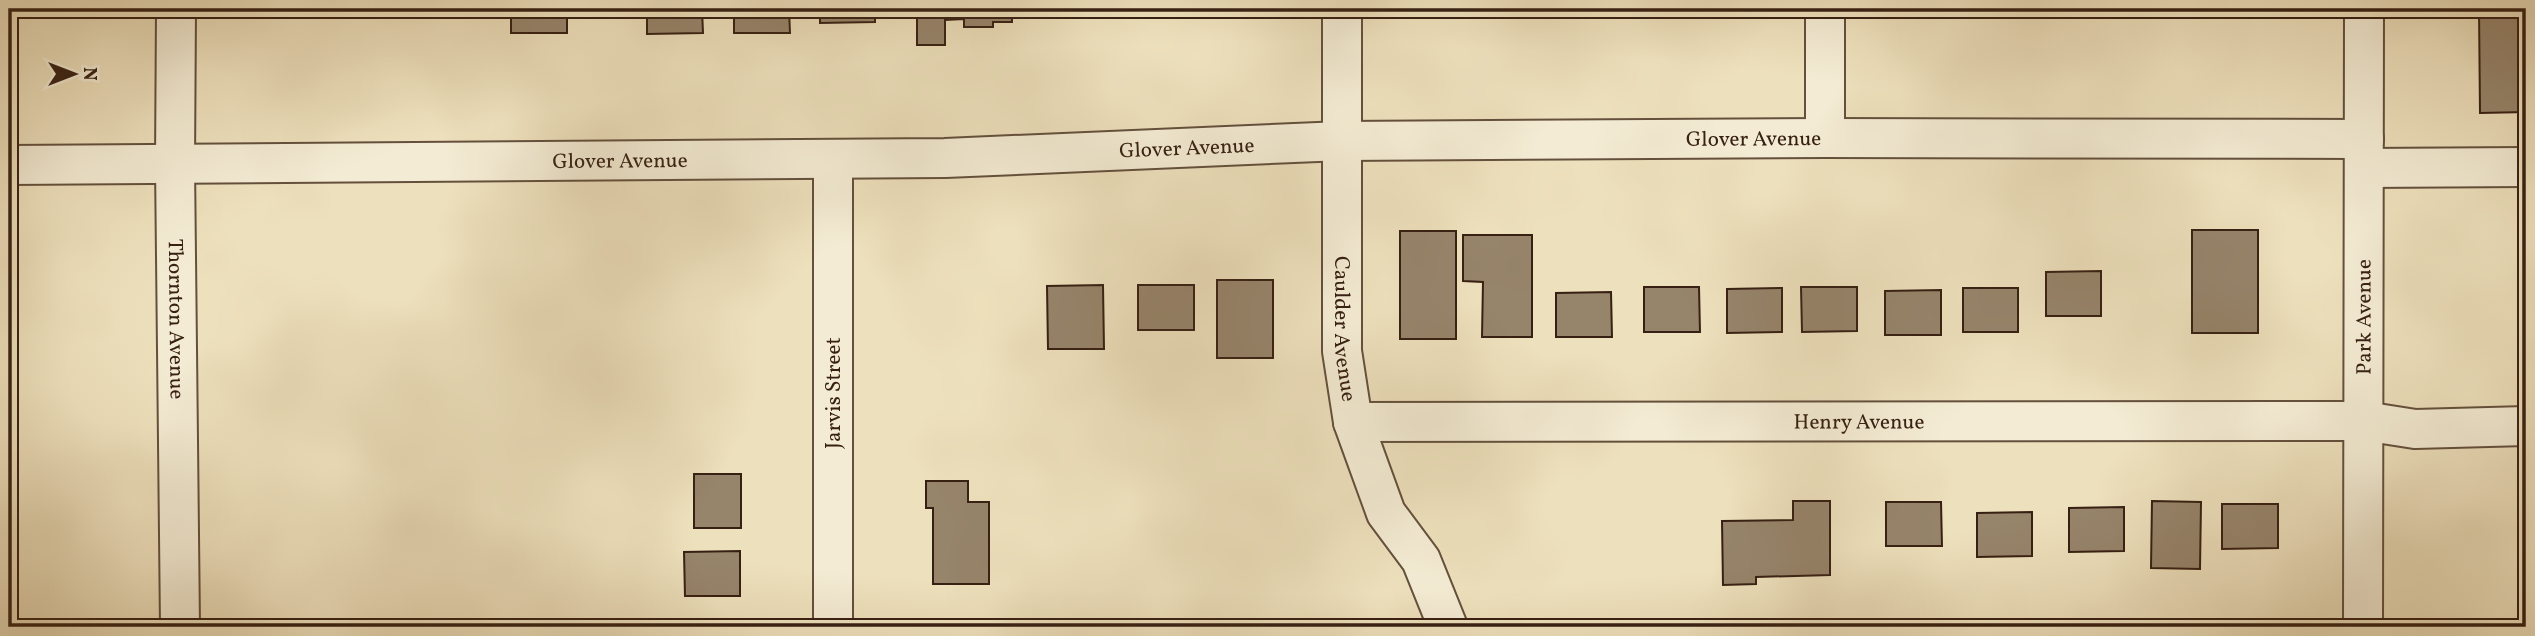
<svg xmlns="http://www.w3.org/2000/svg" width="2535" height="636" font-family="Vollkorn,serif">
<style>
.building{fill:#96846b;stroke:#372013;stroke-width:2}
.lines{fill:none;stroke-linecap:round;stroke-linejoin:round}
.minor-casing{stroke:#64503d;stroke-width:42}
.minor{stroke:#f3ebd3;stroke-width:38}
.labels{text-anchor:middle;stroke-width:6;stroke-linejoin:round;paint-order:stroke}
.street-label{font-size:21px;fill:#372013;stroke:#f3ebd3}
</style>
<rect width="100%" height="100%" fill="#ede0bc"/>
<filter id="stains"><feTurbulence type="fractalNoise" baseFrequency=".00286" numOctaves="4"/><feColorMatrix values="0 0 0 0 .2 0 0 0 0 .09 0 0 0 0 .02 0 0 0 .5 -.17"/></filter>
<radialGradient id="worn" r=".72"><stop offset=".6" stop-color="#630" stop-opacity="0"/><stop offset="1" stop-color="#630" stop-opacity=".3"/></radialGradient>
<g class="building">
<rect x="511" y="9" width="56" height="24"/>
<polygon points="647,9 702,9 703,33 647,34"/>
<polygon points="734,9 789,9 790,33 734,33"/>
<polygon points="820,9 875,9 875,22 820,23"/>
<polygon points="917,9 1012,9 1012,22 993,22 993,27 964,27 964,19 945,20 945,45 917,45"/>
<polygon points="2479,9 2526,9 2526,112 2480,113"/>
<rect x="2192" y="230" width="66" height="103"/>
<rect x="1400" y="231" width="56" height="108"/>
<polygon points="1463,235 1532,235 1532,337 1482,337 1483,282 1463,281"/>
<polygon points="2101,271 2101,316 2046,316 2046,272"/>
<rect x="1217" y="280" width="56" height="78"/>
<polygon points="1103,285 1104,349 1048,349 1047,286"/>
<rect x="1138" y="285" width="56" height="45"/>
<polygon points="1644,287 1699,287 1700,332 1644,332"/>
<polygon points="1801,287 1857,287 1857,331 1802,332"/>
<polygon points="1782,288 1782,332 1727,333 1727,289"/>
<rect x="1963" y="288" width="55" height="44"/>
<polygon points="1941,290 1941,335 1885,335 1885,291"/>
<polygon points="1611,292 1612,337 1556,337 1556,293"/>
<rect x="694" y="474" width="47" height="54"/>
<polygon points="926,481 968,481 968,502 989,502 989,584 933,584 933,508 926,508"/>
<polygon points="1793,501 1830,501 1830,575 1756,577 1756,584 1723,585 1722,521 1793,520"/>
<polygon points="2152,501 2201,502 2200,569 2151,568"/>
<polygon points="1886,502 1941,502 1942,546 1886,546"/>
<polygon points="2222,504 2278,504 2278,548 2222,549"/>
<polygon points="2124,507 2124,551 2069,552 2069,508"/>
<polygon points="2032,512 2032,556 1977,557 1977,513"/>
<polygon points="740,551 740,596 685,596 684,552"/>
</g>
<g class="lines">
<g class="minor-casing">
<g id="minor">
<path id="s1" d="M176,9L175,164L180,627"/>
<path id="s2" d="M1342,9V351L1353,422L1386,513L1421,560L1448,627"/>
<polyline points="1825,9 1825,138"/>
<polyline points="833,159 833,627"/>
<path id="s3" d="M9,165L945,158L1342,141L1825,138L2364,139"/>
<polyline points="2364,168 2526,167"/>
<path id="s4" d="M1353,422L2364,421L2415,429L2526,426"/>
<path id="s5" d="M2363,627L2364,9"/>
</g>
</g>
<use href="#minor" class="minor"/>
</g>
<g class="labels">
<g class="street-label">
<text dy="7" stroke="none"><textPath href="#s3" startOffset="1745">Glover Avenue</textPath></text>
<text dy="7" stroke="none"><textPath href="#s3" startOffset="1178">Glover Avenue</textPath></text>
<text dy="7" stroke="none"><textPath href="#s3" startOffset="611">Glover Avenue</textPath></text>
<text dy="7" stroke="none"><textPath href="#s1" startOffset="310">Thornton Avenue</textPath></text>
<text dy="7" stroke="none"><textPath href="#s5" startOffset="310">Park Avenue</textPath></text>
<text dy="7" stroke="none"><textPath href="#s2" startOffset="320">Caulder Avenue</textPath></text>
<text transform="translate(833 393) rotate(-90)" y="7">Jarvis Street</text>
<text dy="7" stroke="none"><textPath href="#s4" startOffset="506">Henry Avenue</textPath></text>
</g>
</g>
<rect width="2535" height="636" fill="none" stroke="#ede0bc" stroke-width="35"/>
<rect x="10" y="10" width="2514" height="615" fill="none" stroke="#372013" stroke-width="3.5"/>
<rect x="18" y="18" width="2500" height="601" fill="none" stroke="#372013" stroke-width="2"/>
<g transform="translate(74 74) rotate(90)" stroke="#f3ebd3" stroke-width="5" paint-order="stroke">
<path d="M0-5L12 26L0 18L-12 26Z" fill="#372013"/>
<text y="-10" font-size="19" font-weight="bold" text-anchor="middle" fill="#372013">N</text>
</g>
<rect width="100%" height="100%" filter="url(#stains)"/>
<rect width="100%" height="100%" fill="url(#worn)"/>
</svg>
